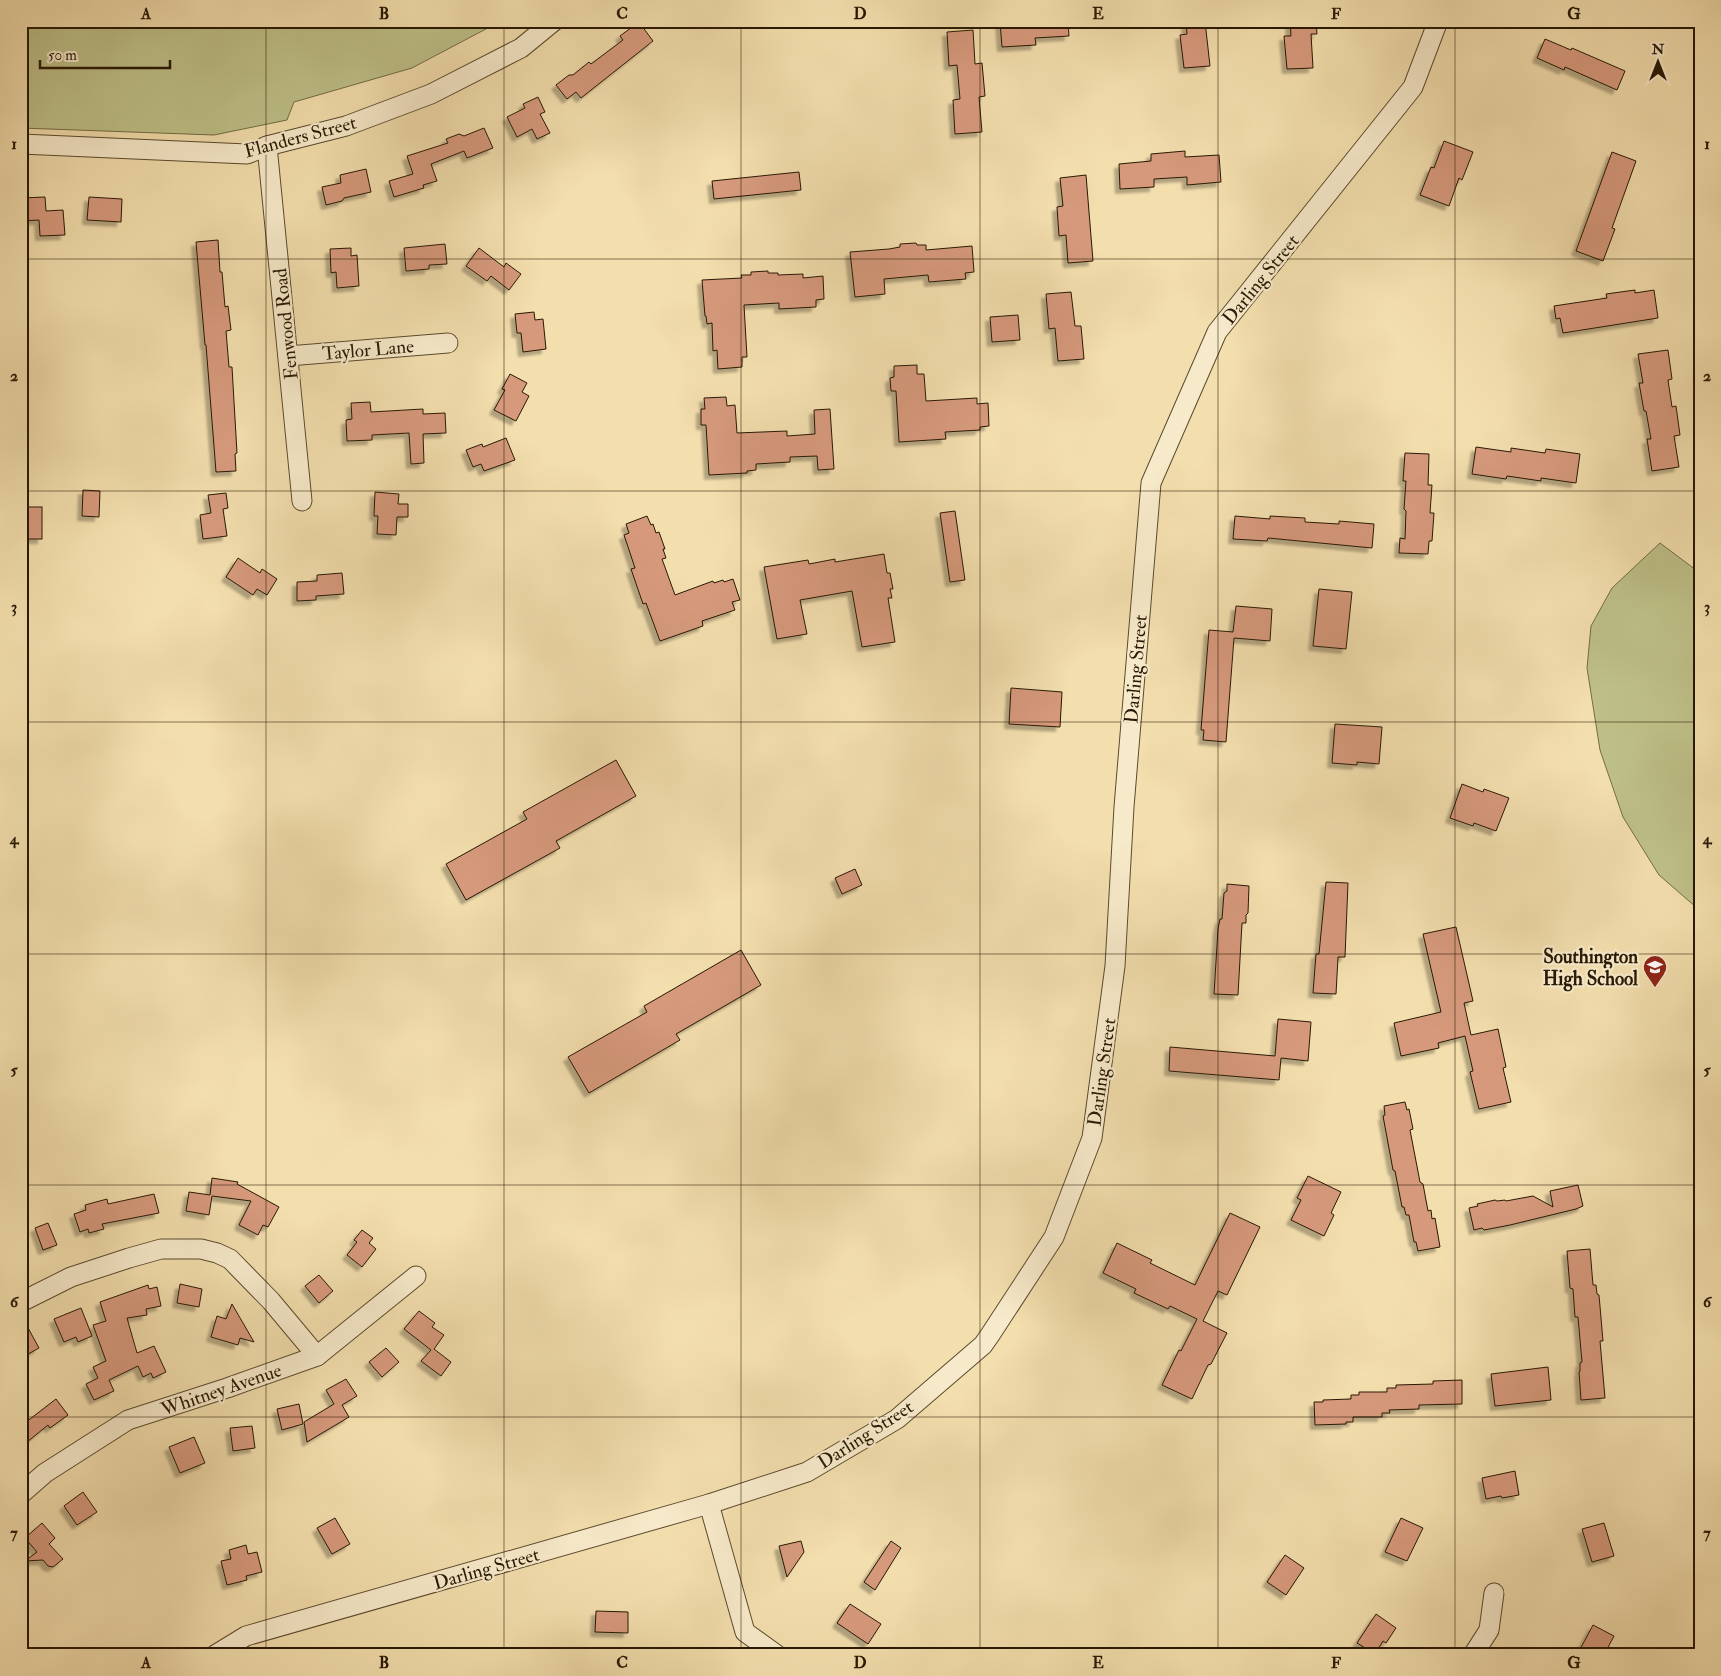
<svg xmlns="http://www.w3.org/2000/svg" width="1721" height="1676" font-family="'IM FELL Double Pica',serif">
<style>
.green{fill:#bec088;stroke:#736c46}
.building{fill:#d6997b;stroke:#281804;filter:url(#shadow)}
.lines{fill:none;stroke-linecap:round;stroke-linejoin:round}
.minor-casing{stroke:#5b4a2e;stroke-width:21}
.minor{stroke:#f7eaca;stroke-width:19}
.grid{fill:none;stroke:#281804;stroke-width:1;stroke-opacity:0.55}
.labels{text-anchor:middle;stroke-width:4.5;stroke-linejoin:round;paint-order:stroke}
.street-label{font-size:19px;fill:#281804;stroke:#f7eaca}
.poi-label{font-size:19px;font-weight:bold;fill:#281804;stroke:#f7eaca;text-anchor:end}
.neatline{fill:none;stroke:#281804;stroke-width:2}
.grid-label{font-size:16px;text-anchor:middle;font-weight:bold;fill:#281804}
</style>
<defs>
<filter id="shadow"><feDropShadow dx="-4.5" dy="4.5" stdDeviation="1" flood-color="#0004"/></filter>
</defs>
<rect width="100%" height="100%" fill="#f3dead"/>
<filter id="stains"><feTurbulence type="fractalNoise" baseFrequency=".004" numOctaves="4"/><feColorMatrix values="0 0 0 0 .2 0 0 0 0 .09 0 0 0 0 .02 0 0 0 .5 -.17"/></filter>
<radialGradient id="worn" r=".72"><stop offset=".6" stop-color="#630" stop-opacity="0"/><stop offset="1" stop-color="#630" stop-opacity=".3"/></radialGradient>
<g class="green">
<polygon points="21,21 501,21 412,68 294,102 287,120 214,135 21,128"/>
<polygon points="1660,543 1700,573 1700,904 1697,908 1659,875 1623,817 1600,750 1587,668 1591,626 1612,588"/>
</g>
<g class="building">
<polygon points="1012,21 1068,21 1069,36 1035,38 1036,45 1002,47 1000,22"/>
<polygon points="1186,21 1205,21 1210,66 1184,68 1180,35 1187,34"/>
<polygon points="1290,21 1316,21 1317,34 1311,34 1313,68 1287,69 1284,36 1291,36"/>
<polygon points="639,22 653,41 581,98 576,92 567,99 556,85 569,75 573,75 589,62 591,64 623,40 620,36"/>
<polygon points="973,30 975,64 982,63 985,96 979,97 982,132 955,134 953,100 960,99 957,65 949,66 947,32"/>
<polygon points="1545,39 1571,50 1572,48 1625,71 1617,90 1565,67 1564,70 1537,58"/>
<polygon points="538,97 545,112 540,114 550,133 537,139 532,129 517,137 507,117 525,108 523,104"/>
<polygon points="484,128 493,148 467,158 464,151 431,164 437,181 423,185 424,188 394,197 389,181 413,174 407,156 448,143 446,139 459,134 464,136"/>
<polygon points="1444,141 1473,152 1462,180 1459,178 1449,206 1420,195 1431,167 1434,168"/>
<polygon points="1185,151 1185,157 1219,155 1221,182 1187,185 1187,177 1154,179 1154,187 1120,189 1119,164 1151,161 1151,154"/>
<polygon points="1612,152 1636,161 1612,228 1615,229 1603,261 1576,251"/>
<polygon points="366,169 371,192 344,198 342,201 326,205 322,187 341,183 340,175"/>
<polygon points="799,172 801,190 714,199 712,181"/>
<polygon points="1086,175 1093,261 1068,263 1066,235 1059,236 1057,207 1063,206 1060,178"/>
<polygon points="45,197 46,211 63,210 65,235 40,236 39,220 21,221 21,198"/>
<polygon points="89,197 122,199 121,222 87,220"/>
<polygon points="218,240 220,272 222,272 225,307 228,306 231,330 226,331 229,367 232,367 237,453 235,454 236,471 216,472 206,345 205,345 196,242"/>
<polygon points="916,243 917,245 926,245 926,250 972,246 974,272 965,273 966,279 929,282 928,275 884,279 885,294 855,297 850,252 889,249 900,247 900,244"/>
<polygon points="445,244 447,264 429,265 429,269 406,271 404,248"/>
<polygon points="351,248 351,256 357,255 359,286 337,288 336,272 331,273 330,249"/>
<polygon points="479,248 504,267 506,263 521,274 509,290 491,276 487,281 466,266"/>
<polygon points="768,271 768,273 778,273 778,275 803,274 803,278 823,276 824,299 816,300 816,307 779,309 779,303 744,305 747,357 742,357 742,367 718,369 717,350 713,351 712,323 707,324 706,316 705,316 702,280 742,278 741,275 751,275 751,272"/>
<polygon points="1635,290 1635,293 1654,290 1658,318 1563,333 1560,318 1556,319 1554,306 1607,298 1606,294"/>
<polygon points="1071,292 1075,326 1081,326 1084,359 1058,361 1055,328 1049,329 1046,294"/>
<polygon points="534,312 535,320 543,319 546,349 523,352 521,333 517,333 515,314"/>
<polygon points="1018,315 1020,340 992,342 990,317"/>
<polygon points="1668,350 1672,379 1668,380 1672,407 1676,406 1680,435 1674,436 1679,467 1652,471 1647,439 1651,439 1646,411 1644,411 1639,383 1643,383 1638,354"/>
<polygon points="917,365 917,374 924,374 926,401 977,398 977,404 988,403 989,426 980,427 980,430 945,432 946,439 899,442 896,391 891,391 890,378 894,377 894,366"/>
<polygon points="510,374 527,383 522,392 529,396 516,421 494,410 505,390 502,389"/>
<polygon points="726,397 727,406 735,405 737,433 787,431 787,436 815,434 814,410 830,409 834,469 818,470 817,456 790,457 790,462 756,464 756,470 747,471 747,473 709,475 706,425 701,425 701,409 705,409 704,398"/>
<polygon points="370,402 371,412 423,409 423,414 445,413 446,433 423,434 424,463 411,464 409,433 372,435 372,440 347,441 346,420 352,419 351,403"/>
<polygon points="506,438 515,460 484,471 481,464 473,467 466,450 482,444 483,447"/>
<polygon points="1476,447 1511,452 1511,448 1545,453 1546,449 1580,454 1576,483 1541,478 1541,481 1507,476 1506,479 1472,474"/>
<polygon points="1405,453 1429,454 1428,485 1432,485 1430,513 1434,513 1432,541 1429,541 1428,554 1399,553 1400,538 1405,539 1406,511 1404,509 1406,481 1403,481"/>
<polygon points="83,490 100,491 99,517 82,516"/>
<polygon points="375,492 399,494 398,504 408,504 408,517 397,517 396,535 377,534 378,516 374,516"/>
<polygon points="226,493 228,508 223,509 227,536 203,539 200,515 211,513 208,495"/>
<rect x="21" y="507" width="21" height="32"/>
<polygon points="955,511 965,580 950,582 940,513"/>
<polygon points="647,516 651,525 653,524 656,533 659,532 665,549 663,549 666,558 662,559 675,595 713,581 714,583 723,580 724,582 733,579 740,600 732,602 735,610 702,621 703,626 660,641 646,603 643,604 631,569 635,568 624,535 629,533 626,524"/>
<polygon points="1235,516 1270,519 1270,516 1305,518 1305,522 1339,524 1339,521 1374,524 1372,548 1268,538 1267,541 1233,539"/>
<polygon points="884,554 887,573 890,573 893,589 890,589 892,598 888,598 895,642 862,647 852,591 800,600 807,634 777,639 764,567 808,560 809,564 835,559 835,562"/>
<polygon points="238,558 260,573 262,569 277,579 267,595 257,589 253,595 226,577"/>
<polygon points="342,573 344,594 316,596 316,600 297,601 297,582 317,581 317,575"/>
<polygon points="1319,589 1352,592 1346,649 1313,646"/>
<polygon points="1236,606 1272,609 1270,641 1234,638 1226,742 1203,740 1204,730 1201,730 1209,630 1233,632"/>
<polygon points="1011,688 1062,692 1060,727 1009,724"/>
<polygon points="1335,724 1382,727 1379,764 1357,762 1357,765 1332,763"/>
<polygon points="616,760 636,796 556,841 560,848 466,900 446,864 527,819 523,812"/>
<polygon points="1462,784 1483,792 1484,789 1509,798 1496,831 1474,823 1473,826 1450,818"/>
<polygon points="855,869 862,885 842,894 835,878"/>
<polygon points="1326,882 1348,883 1345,957 1338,957 1336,994 1313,993 1316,954 1319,954"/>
<polygon points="1227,884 1249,886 1248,913 1246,915 1246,923 1242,923 1238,995 1214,994 1218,929 1220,919 1222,919 1224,893 1227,891"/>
<polygon points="1456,927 1473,1001 1464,1003 1471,1035 1498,1029 1506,1067 1503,1068 1511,1102 1479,1109 1470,1072 1473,1071 1465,1036 1438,1043 1439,1048 1401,1056 1394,1023 1441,1012 1423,934"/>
<polygon points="741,950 761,985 676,1034 680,1040 589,1093 568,1057 647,1012 644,1006"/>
<polygon points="1278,1019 1311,1022 1308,1061 1281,1058 1279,1080 1169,1071 1170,1047 1275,1056"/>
<polygon points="1405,1102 1407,1110 1409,1109 1413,1129 1410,1130 1420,1182 1423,1184 1428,1211 1431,1210 1432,1219 1435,1218 1440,1247 1418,1251 1416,1242 1414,1242 1409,1215 1406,1215 1404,1207 1402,1207 1395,1171 1393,1170 1383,1116 1385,1115 1384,1106"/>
<polygon points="1308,1176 1341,1192 1331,1213 1334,1215 1324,1236 1291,1220 1301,1200 1297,1198"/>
<polygon points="212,1178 238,1182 237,1184 279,1207 268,1227 263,1225 258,1235 239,1225 251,1201 212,1196 209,1215 186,1211 189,1192 210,1195"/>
<polygon points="1578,1185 1583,1206 1576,1209 1510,1225 1484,1230 1482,1228 1474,1230 1469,1208 1478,1206 1477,1204 1495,1200 1497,1201 1505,1200 1506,1201 1533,1196 1553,1207 1550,1191"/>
<polygon points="154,1194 159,1213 102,1224 104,1229 89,1233 88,1229 80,1232 74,1214 86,1210 85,1205 107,1199 108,1204"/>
<polygon points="1230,1213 1260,1227 1227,1295 1218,1291 1203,1321 1227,1333 1211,1364 1208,1365 1192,1399 1162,1385 1179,1350 1181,1351 1197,1319 1170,1306 1168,1309 1134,1293 1136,1289 1103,1273 1117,1243 1152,1260 1150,1263 1195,1285"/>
<polygon points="48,1223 57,1245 43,1250 35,1228"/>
<polygon points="362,1230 373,1238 369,1243 376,1249 362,1267 347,1255 357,1242 354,1240"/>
<polygon points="1590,1249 1593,1285 1596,1285 1597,1294 1599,1295 1603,1341 1600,1341 1605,1398 1581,1400 1579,1372 1580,1371 1580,1363 1582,1362 1578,1317 1575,1317 1573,1289 1570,1288 1567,1251"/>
<polygon points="319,1275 333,1291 319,1303 305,1286"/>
<polygon points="180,1284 202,1289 199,1307 177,1303"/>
<polygon points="148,1285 149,1289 157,1287 161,1306 146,1309 147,1315 127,1318 137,1353 154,1346 166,1372 153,1378 151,1373 143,1377 138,1366 109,1380 114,1391 94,1400 86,1384 98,1378 93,1367 106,1361 93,1325 106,1321 100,1302"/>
<polygon points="232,1304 254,1342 240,1338 238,1345 211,1337 217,1316 226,1319"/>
<polygon points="81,1308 92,1336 78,1342 76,1337 64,1342 54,1319"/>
<polygon points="419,1311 435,1323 432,1327 444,1335 434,1349 451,1362 441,1376 421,1361 431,1350 404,1329"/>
<polygon points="21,1315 39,1348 21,1358"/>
<polygon points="386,1348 399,1362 382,1377 369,1362"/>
<polygon points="1548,1367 1551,1400 1495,1406 1491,1374"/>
<polygon points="346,1379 357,1396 342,1405 349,1417 307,1442 304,1422 334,1404 326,1390"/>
<polygon points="1462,1380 1462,1404 1419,1405 1419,1409 1389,1410 1390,1413 1382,1413 1382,1417 1353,1417 1353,1422 1346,1422 1346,1424 1315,1425 1314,1402 1323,1402 1323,1400 1351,1399 1351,1395 1359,1395 1359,1392 1387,1392 1387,1388 1396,1388 1396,1385 1433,1384 1433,1381"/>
<polygon points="56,1399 68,1415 50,1428 48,1425 21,1447 21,1426"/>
<polygon points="299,1404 303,1424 282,1430 277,1409"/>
<polygon points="252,1426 255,1448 233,1451 230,1428"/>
<polygon points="194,1437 205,1463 180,1473 169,1447"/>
<polygon points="1515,1471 1519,1495 1502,1498 1501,1496 1486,1499 1482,1478"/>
<polygon points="83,1492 97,1512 77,1525 64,1506"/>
<polygon points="335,1518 350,1544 332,1554 317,1528"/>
<polygon points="1401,1518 1423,1528 1407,1561 1385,1552"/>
<polygon points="42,1523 55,1538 49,1544 63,1559 53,1567 48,1566 43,1560 25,1561 37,1552 25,1538"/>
<polygon points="1604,1523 1614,1556 1592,1562 1582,1529"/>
<polygon points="801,1541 804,1552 787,1577 779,1546"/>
<polygon points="891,1541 901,1548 875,1590 864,1582"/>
<polygon points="246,1545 248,1554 257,1552 262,1572 246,1576 247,1580 227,1585 221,1561 231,1559 229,1550"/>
<polygon points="1285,1555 1304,1568 1286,1595 1267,1582"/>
<polygon points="850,1604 881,1624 868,1644 837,1623"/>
<polygon points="596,1611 628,1612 628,1633 595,1632"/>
<polygon points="1376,1614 1396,1628 1386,1643 1383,1641 1375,1654 1357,1643"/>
<polygon points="1593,1625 1614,1636 1604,1655 1577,1655"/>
</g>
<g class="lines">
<g class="minor-casing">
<g id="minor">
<polyline points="21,144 247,154 267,146 346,126 431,94 521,48 554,21"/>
<polyline points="267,146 302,501"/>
<polyline points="288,356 448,343"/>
<polyline points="21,1302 71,1277 129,1258 161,1249 201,1249 217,1253 230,1259 271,1301 317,1356"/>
<polyline points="21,1494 45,1473 128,1420 227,1388 317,1356 416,1276"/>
<polyline points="709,1504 745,1632 777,1655"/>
<polyline points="215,1655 246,1636 709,1504 807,1472 897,1419 983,1345 990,1335 1054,1237 1092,1138 1115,966 1124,807 1151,483 1217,332 1413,87 1438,21"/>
<polyline points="1473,1655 1489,1630 1494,1593"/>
</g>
</g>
<use href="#minor" class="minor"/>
</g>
<path class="grid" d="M266,21V1655M504,21V1655M741,21V1655M980,21V1655M1218,21V1655M1455,21V1655M21,259H1700M21,491H1700M21,722H1700M21,954H1700M21,1185H1700M21,1417H1700"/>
<defs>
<g id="school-pin" transform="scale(1.25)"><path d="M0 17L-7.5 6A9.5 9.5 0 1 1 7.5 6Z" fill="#8f2418" stroke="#f7eaca"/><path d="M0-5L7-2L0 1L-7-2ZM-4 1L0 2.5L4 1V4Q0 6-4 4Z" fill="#fff"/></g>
</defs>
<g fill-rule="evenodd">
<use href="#school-pin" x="1655" y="967"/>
</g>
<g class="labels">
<g class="street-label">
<text transform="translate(300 136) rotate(-15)" y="7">Flanders Street</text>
<text transform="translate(1260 279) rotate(-51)" y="7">Darling Street</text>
<text transform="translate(285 324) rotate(-96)" y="7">Fenwood Road</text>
<text transform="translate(368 349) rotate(-5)" y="7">Taylor Lane</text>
<text transform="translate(1135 669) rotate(-85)" y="7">Darling Street</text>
<text transform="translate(1101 1072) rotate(-82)" y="7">Darling Street</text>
<text transform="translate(221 1389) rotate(-19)" y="7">Whitney Avenue</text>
<text transform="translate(865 1434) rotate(-33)" y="7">Darling Street</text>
<text transform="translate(486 1568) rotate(-16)" y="7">Darling Street</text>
</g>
<g class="poi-label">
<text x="1638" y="963">Southington<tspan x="1638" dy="22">High School</tspan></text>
</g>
</g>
<rect width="1721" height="1676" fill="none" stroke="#f3dead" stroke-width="55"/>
<g transform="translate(1658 62)" stroke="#f7eaca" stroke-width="4" paint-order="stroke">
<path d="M0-4L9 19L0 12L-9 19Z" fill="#281804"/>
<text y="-8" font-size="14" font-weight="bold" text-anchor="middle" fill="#281804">N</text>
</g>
<path d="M40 60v8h130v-8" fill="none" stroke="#281804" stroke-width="2.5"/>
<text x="48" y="60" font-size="15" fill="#281804" stroke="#f7eaca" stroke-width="4" paint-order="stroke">50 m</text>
<rect x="28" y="28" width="1666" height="1620" class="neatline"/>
<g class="grid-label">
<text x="146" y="19">A</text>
<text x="384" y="19">B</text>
<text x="622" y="19">C</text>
<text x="860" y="19">D</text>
<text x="1098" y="19">E</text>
<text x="1336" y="19">F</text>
<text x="1574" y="19">G</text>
<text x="14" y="149">1</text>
<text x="1707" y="149">1</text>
<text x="14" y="381">2</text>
<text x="1707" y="381">2</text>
<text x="14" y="612">3</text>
<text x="1707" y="612">3</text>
<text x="14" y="844">4</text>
<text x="1707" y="844">4</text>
<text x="14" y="1075">5</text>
<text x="1707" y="1075">5</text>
<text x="14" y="1307">6</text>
<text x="1707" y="1307">6</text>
<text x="14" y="1538">7</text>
<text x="1707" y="1538">7</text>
<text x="146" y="1668">A</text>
<text x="384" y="1668">B</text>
<text x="622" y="1668">C</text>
<text x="860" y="1668">D</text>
<text x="1098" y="1668">E</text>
<text x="1336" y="1668">F</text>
<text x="1574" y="1668">G</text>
</g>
<rect width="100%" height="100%" filter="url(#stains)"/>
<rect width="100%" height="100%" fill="url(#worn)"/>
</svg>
